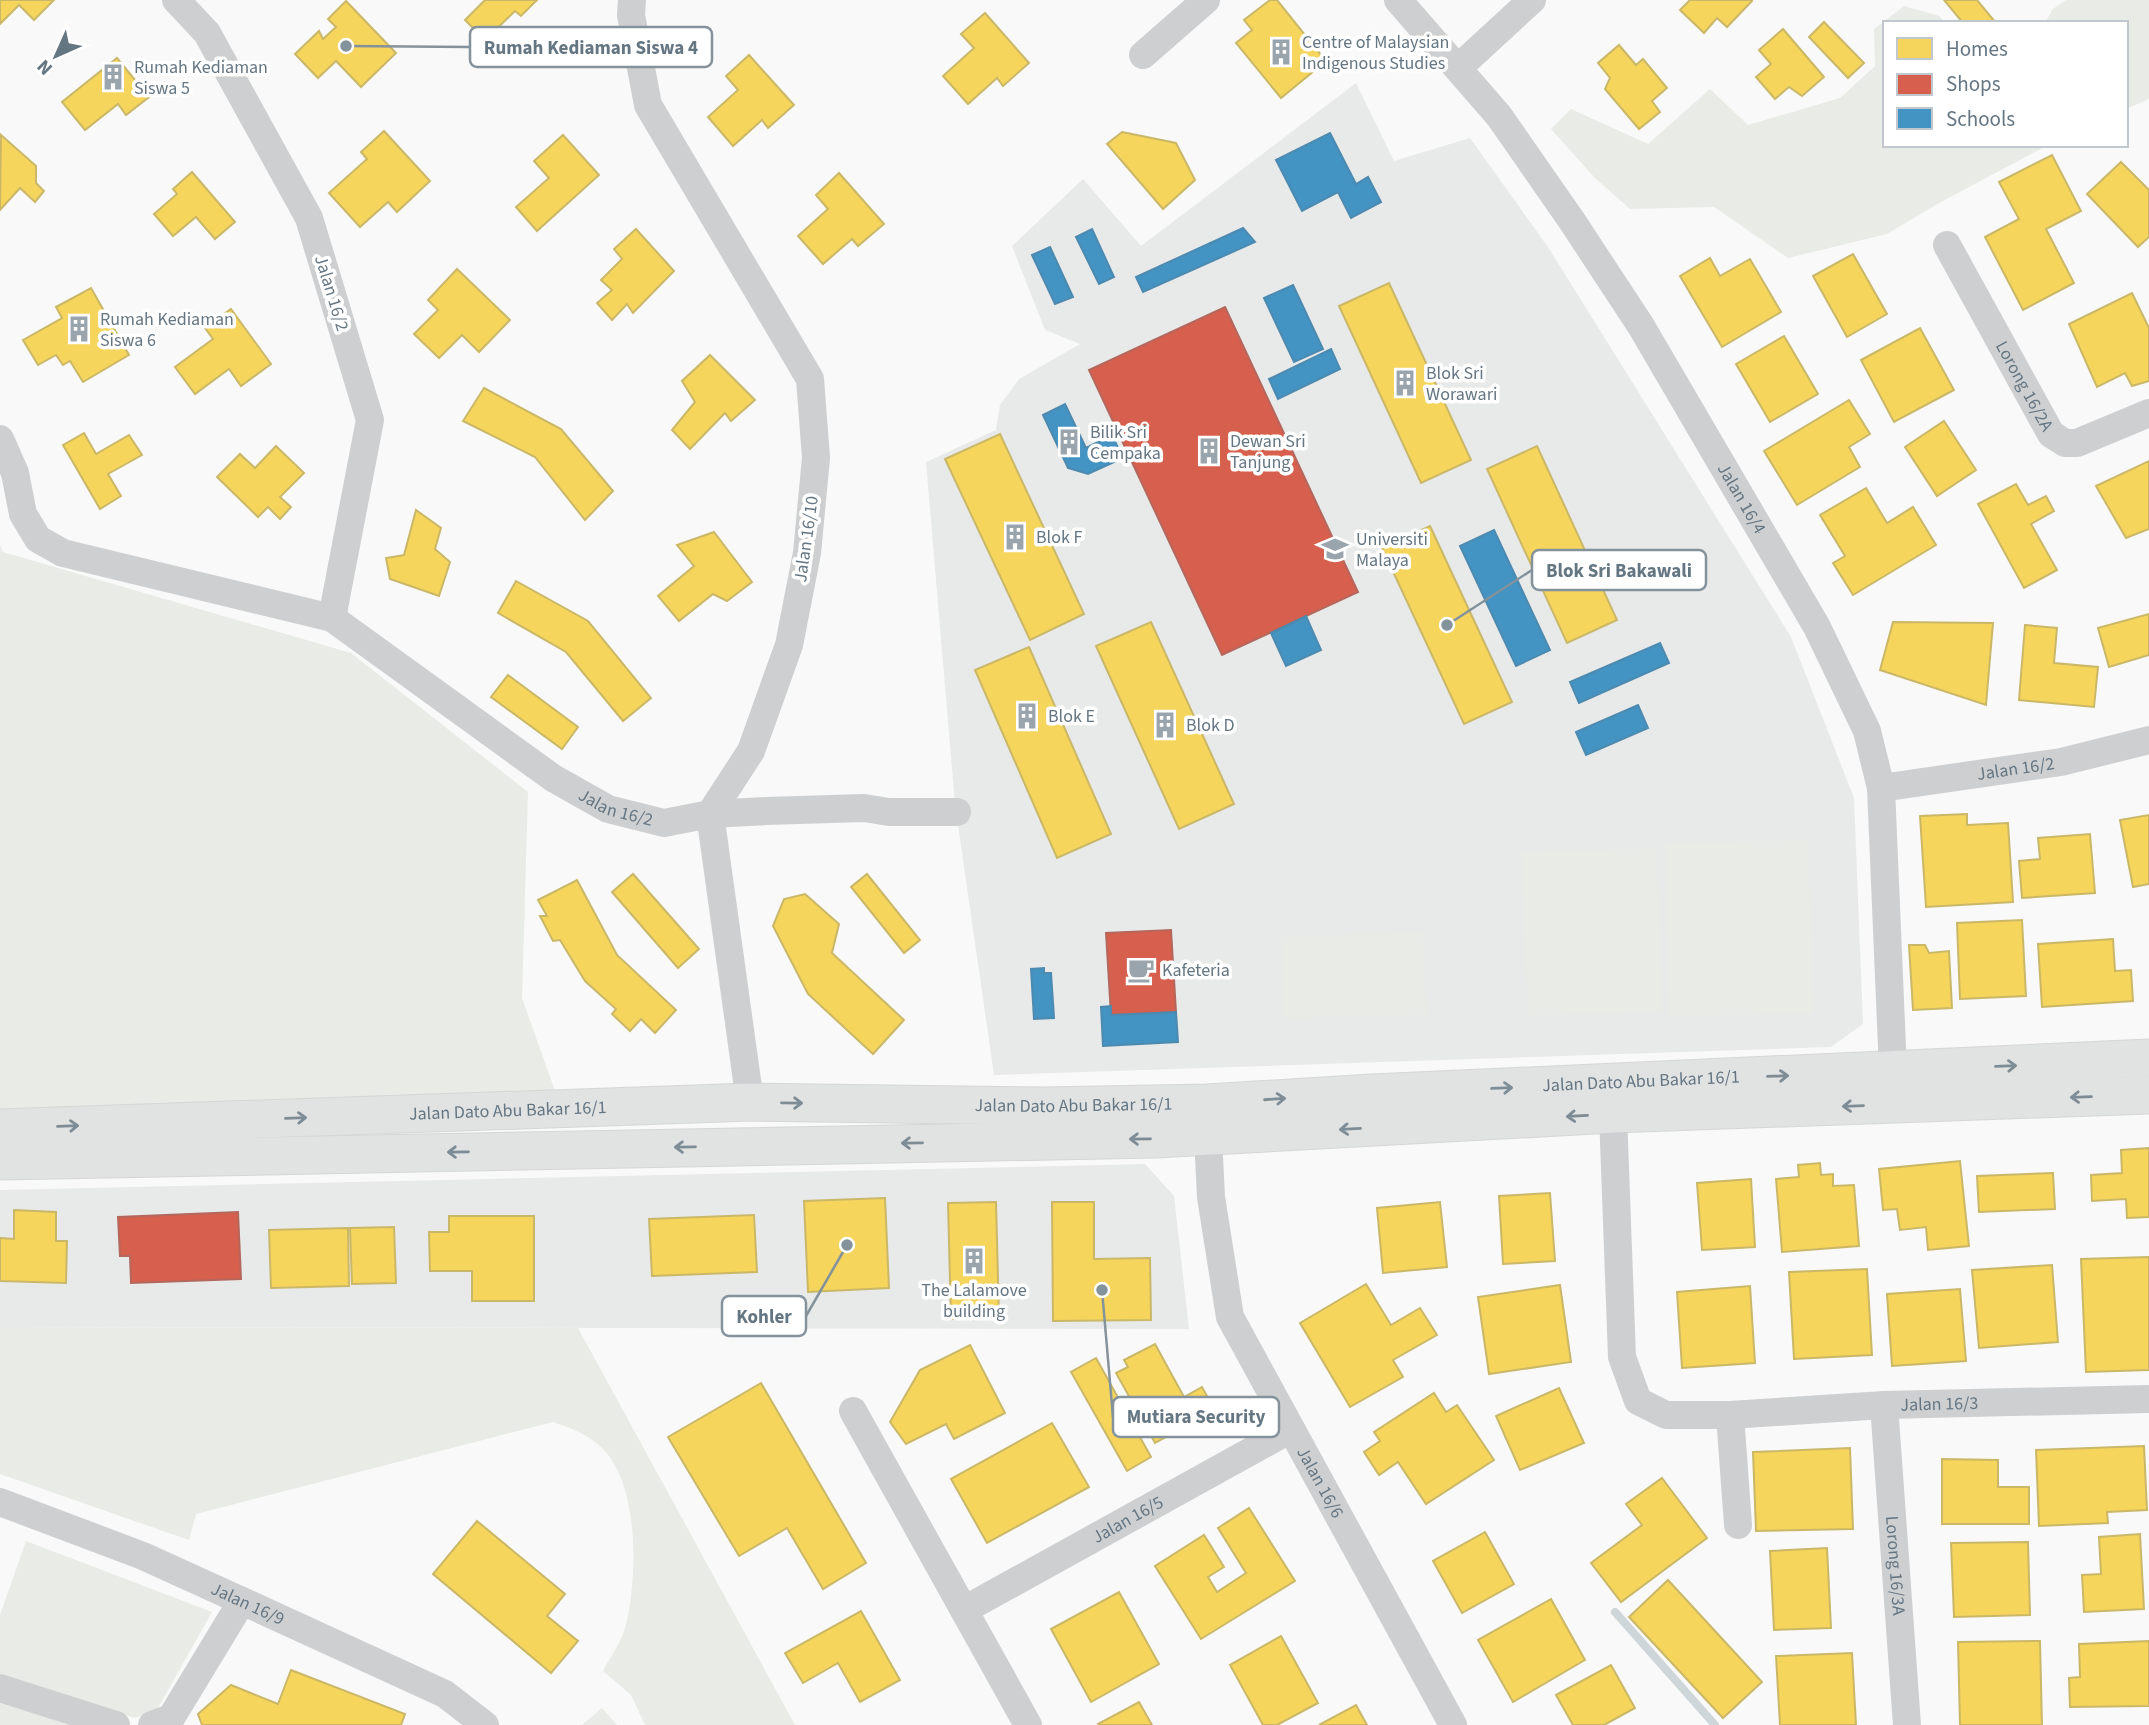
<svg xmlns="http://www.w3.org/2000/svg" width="2149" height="1725" font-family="'Source Sans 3',sans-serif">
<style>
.built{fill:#e8e9e9}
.green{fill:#e8ebe6}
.homes{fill:#f6d55c;stroke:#cab868;stroke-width:2}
.shops{fill:#d6604d;stroke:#b4675d;stroke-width:2}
.schools{fill:#4393c3;stroke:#4d8ab0;stroke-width:2}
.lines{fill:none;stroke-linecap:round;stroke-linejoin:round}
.stream{stroke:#ced6d9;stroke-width:8}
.major-casing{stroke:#d5d6d7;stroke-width:39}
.minor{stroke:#cecfd0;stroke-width:28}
.major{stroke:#e1e2e2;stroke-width:37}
.oneway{stroke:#7e8c96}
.labels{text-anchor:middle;stroke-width:7;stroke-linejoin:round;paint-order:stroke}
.poi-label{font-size:18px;fill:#657683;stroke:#fff;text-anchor:start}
.street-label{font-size:18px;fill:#657683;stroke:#fff}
.leader{fill:none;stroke:#84929c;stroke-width:2.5}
.callout-dot{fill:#84929c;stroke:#fff;stroke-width:2.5}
.callout{fill:#fff;stroke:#84929c;stroke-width:2.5}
.callout-label{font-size:19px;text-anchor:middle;font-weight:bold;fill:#657683}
</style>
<rect width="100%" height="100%" fill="#f9f9f9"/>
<g class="built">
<polygon points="1356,83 1394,161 1470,138 1548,247 1791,637 1854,798 1863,1024 1831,1047 994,1075 955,804 926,462 996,430 1000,405 1019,379 1080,344 1045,330 1012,246 1083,179 1141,246"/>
<polygon points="1145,1164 1174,1196 1189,1329 0,1327 0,1190"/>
</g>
<g class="green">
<polygon points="2066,0 2149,0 2149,99 2126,109 2126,23 2045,23 2053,9"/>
<polygon points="1904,6 1939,16 1946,23 1885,23 1885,145 2048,145 1939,203 1887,234 1788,258 1714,207 1630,209 1595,178 1551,129 1571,109 1648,144 1710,89 1748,125 1840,98 1875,66 1874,29"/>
<polygon points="0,545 3,552 351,653 528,792 522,998 555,1091 0,1112"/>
<polygon points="1808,840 1813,1013 1670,1017 1665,843"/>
<polygon points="1656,848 1662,1011 1528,1016 1522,852"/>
<polygon points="1423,933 1426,1015 1283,1018 1281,936"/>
<path d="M0,1327L578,1328L795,1725H645L631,1695L603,1671C610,1657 621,1643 625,1628C638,1580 640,1483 601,1447C587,1434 571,1428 553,1422L196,1514L189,1540L0,1474Z"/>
<polygon points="26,1541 212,1612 158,1708 135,1718 0,1674 0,1615"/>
<polygon points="0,1700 74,1725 0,1725"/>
<polygon points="602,1708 617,1725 582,1725"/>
</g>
<g class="homes">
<polygon points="0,0 54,0 34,20 19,5 0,24"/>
<polygon points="485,0 537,0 521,16 515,11 485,40 465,20"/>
<polygon points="1270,0 1277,0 1326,61 1281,98 1236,43 1252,30 1244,20"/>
<polygon points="1690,0 1751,0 1752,1 1727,27 1717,18 1704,33 1680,10"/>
<polygon points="1944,0 1977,0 1996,23 1963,23"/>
<polygon points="346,1 396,53 361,87 336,61 318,78 295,54 319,31 323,39 336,27 328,19"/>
<polygon points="985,13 1029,63 1003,86 997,78 968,104 943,76 974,48 961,34"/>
<polygon points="1824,22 1864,63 1848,78 1809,37"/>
<polygon points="1783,29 1824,77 1802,96 1789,87 1775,99 1756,77 1771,64 1759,50"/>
<polygon points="1619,45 1636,65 1643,59 1667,88 1652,101 1660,112 1639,129 1605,89 1610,78 1598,63"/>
<polygon points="749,55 794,105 768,128 762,120 733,146 708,117 738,90 726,76"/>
<polygon points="117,58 149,97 126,115 118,104 85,130 62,102"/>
<polygon points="384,131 430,181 397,212 388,202 360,227 329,193 367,159 361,152"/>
<polygon points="1122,132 1176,143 1195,180 1163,209 1107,144"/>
<polygon points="1,135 36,166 36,183 44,191 35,202 20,188 0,210"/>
<polygon points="563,135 599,175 537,231 516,207 549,178 534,161"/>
<polygon points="2052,155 2081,211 2046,229 2074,283 2023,310 1985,237 2019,219 1999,182"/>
<polygon points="2121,162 2149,190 2149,237 2138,247 2087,194"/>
<polygon points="192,172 235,222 215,239 196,217 173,236 154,214 177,194 173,189"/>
<polygon points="839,173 884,224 858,246 852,239 823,264 798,236 828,209 816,195"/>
<polygon points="636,229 674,271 633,313 627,304 612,320 597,303 612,290 601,280 622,259 614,249"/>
<polygon points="1853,254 1887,314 1847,337 1813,276"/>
<polygon points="1710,258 1720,276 1750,259 1781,312 1722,347 1680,276"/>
<polygon points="457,269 510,320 479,352 462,335 439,358 414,334 438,310 428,300"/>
<polygon points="1389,283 1471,460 1421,483 1339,306"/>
<polygon points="91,288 129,355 83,382 70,361 63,365 56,355 38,365 23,340 62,318 56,307"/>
<polygon points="2132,293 2149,328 2149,381 2132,386 2125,373 2097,387 2069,324"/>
<polygon points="231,309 271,364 241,386 229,369 195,394 175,367 213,339 205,328"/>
<polygon points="1920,328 1954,390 1894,422 1861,360"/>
<polygon points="1784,336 1818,394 1770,422 1736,364"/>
<polygon points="710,355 755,400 731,421 725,413 690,449 672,430 695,402 682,381"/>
<polygon points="484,388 561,429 613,491 585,520 535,457 463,421"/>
<polygon points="1849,400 1870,434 1849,447 1860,467 1797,505 1764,451"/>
<polygon points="1944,421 1976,470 1937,496 1905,447"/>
<polygon points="84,433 96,454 129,435 142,455 108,474 121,496 100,509 63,445"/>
<polygon points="1000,434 1084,614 1030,640 945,459"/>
<polygon points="276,446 304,473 280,497 291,507 280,519 268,507 258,517 217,477 240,454 255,468"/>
<polygon points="1537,446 1617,620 1567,643 1487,469"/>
<polygon points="2149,461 2149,529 2126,538 2096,486"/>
<polygon points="2016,484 2028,505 2046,496 2054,511 2031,524 2057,570 2024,588 1978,504"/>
<polygon points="1866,488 1887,523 1913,507 1936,545 1853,595 1833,563 1845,556 1820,515"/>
<polygon points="416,510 441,528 435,549 450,562 439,596 390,579 386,558 404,555"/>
<polygon points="1430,526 1512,702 1464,724 1382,548"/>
<polygon points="714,532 752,582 727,601 713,594 679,621 658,596 694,566 677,545"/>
<polygon points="516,581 588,621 651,698 623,721 566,652 498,613"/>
<polygon points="2149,614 2149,655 2109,667 2098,628"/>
<polygon points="1151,622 1234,804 1179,829 1096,646"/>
<polygon points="1893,622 1993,623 1986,705 1880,670"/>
<polygon points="2025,625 2057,628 2054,663 2098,667 2094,707 2019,700"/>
<polygon points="1029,647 1111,834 1057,858 975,670"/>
<polygon points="508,675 578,727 562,749 491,697"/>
<polygon points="1967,814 1967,825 2008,823 2013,902 1926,907 1920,816"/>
<polygon points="2149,815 2149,884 2133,887 2120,820"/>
<polygon points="2090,834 2095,893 2022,898 2019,861 2040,859 2038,838"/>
<polygon points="633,874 699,949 678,968 612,892"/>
<polygon points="867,874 920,940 904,953 851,887"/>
<polygon points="577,880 617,955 676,1010 655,1033 641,1019 630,1031 612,1014 616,1009 585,981 560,940 553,941 540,916 547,916 538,900"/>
<polygon points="805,894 839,924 832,953 904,1020 873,1054 808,994 773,926 784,899"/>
<polygon points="2022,920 2026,996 1960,999 1957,923"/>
<polygon points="2113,939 2115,971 2131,970 2133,1001 2042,1007 2038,944"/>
<polygon points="1909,945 1925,945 1929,953 1949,951 1952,1008 1913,1010"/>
<polygon points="2149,1148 2149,1217 2127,1218 2126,1199 2092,1201 2091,1175 2122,1173 2121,1150"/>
<polygon points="1960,1161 1969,1246 1928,1250 1926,1227 1900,1230 1897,1209 1883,1210 1879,1169"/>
<polygon points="1820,1163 1821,1175 1833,1174 1833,1186 1854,1185 1859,1246 1782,1252 1776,1179 1799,1177 1798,1165"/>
<polygon points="2053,1173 2055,1209 1979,1212 1977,1176"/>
<polygon points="1751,1179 1755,1247 1702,1250 1697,1183"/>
<polygon points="1550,1193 1555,1261 1503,1264 1499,1196"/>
<polygon points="885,1198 889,1288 808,1292 804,1201"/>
<polygon points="996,1202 999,1318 951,1319 948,1203"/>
<polygon points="1052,1202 1094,1202 1094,1259 1150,1258 1151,1320 1053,1321"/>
<polygon points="1440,1202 1447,1267 1383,1273 1377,1208"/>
<polygon points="14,1210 56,1212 56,1241 67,1241 66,1283 0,1281 0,1238 14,1239"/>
<polygon points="754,1215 757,1272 652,1276 649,1219"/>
<polygon points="449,1216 534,1216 534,1301 472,1301 472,1271 430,1271 429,1232 449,1232"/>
<polygon points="394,1227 396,1283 352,1284 350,1228"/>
<polygon points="348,1228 349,1286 271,1288 269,1230"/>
<polygon points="2149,1257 2149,1370 2086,1372 2081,1259"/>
<polygon points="2052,1265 2058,1342 1979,1348 1972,1270"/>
<polygon points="1867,1269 1872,1355 1794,1359 1789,1272"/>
<polygon points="1366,1284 1391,1325 1420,1308 1437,1335 1393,1360 1403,1377 1350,1407 1300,1323"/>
<polygon points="1560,1285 1571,1362 1489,1374 1478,1297"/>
<polygon points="1750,1286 1755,1363 1682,1368 1677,1292"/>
<polygon points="1960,1289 1966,1361 1892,1366 1887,1294"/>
<polygon points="1155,1344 1184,1397 1202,1387 1211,1403 1184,1418 1188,1425 1155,1443 1116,1373 1128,1367 1124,1360"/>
<polygon points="970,1345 1005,1413 954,1439 946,1424 906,1444 890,1422 920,1370"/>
<polygon points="1096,1358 1151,1457 1127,1471 1071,1372"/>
<polygon points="761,1383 866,1563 823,1589 787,1528 739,1556 668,1437"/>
<polygon points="1559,1388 1584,1443 1520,1470 1496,1416"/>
<polygon points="1434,1393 1446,1412 1457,1405 1494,1460 1426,1504 1398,1462 1379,1475 1364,1452 1380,1441 1374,1432"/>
<polygon points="1052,1423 1089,1487 987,1543 951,1479"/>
<polygon points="2144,1446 2147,1510 2107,1512 2108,1523 2039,1526 2036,1450"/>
<polygon points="1850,1448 1853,1529 1756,1531 1753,1452"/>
<polygon points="1942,1459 1998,1460 1998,1487 2029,1487 2029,1524 1942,1524"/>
<polygon points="1662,1478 1707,1538 1621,1602 1591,1563 1642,1525 1626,1504"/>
<polygon points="1249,1508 1295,1581 1201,1639 1155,1566 1204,1535 1224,1567 1208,1577 1217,1592 1246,1573 1218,1528"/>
<polygon points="477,1521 565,1594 547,1616 578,1641 551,1673 433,1574"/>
<polygon points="1485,1532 1514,1584 1462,1613 1433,1561"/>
<polygon points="2140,1534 2144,1609 2084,1612 2082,1575 2101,1574 2099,1537"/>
<polygon points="2028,1542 2030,1615 1954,1617 1951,1543"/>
<polygon points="1827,1548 1831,1628 1774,1630 1770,1551"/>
<polygon points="1668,1580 1762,1682 1723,1718 1629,1617"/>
<polygon points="1119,1592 1159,1664 1091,1702 1051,1629"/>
<polygon points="1551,1599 1585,1660 1513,1702 1478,1640"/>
<polygon points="861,1611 900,1680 860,1702 838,1663 803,1683 785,1653"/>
<polygon points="1281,1636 1318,1703 1277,1725 1263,1725 1230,1665"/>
<polygon points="2040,1641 2042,1725 1960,1725 1958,1642"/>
<polygon points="2149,1641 2149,1706 2070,1707 2069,1678 2080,1677 2079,1644"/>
<polygon points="1852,1653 1856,1725 1780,1725 1776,1656"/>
<polygon points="1611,1665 1635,1708 1604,1725 1573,1725 1556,1695"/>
<polygon points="291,1670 405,1714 401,1725 202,1725 198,1714 231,1685 278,1704"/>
<polygon points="1139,1702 1152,1725 1099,1725 1098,1724"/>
<polygon points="1356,1705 1367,1725 1319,1725"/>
</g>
<g class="shops">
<polygon points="1225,307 1358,592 1222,655 1089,370"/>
<polygon points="1171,930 1176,1012 1111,1015 1106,933"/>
<polygon points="238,1212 241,1279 131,1283 130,1256 120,1256 118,1217"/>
</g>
<g class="schools">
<polygon points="1330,133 1356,184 1368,177 1381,202 1351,218 1338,192 1302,211 1276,160"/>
<polygon points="1243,228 1255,242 1143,292 1136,277"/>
<polygon points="1092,229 1114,277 1099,284 1076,237"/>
<polygon points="1050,247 1073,297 1055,304 1032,255"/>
<polygon points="1293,285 1323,349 1294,362 1264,298"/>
<polygon points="1331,349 1340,369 1278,399 1269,379"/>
<polygon points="1065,404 1086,448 1112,435 1123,458 1088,474 1068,468 1043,415"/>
<polygon points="1494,530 1550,650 1516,666 1460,546"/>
<polygon points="1306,616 1321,650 1286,666 1271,633"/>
<polygon points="1660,643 1669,663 1579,703 1570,682"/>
<polygon points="1638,705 1648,728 1586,755 1576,732"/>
<polygon points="1044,968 1044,973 1051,973 1054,1018 1034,1019 1031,969"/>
<polygon points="1111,1006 1111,1015 1176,1012 1178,1042 1103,1046 1101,1007"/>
</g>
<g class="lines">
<polyline class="stream" points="1615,1612 1715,1725"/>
<g class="major-casing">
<g id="major">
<path id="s10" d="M0,1128L750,1102L1043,1106L1207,1103L1372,1093L2149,1058"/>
<polyline points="0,1161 1155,1139 1613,1114 2149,1095"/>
</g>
</g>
<g class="minor">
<polyline points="632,0 631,15 648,105 810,379 816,458 807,553 789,645 751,751 710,814 750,1102"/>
<path id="s1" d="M1398,0L1499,116L1572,221L1641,326L1817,627L1867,731L1881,788L1893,1071"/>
<polyline points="1143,55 1206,0"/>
<polyline points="1458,68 1532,0"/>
<path id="s2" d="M1947,245L2051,434L2065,443H2077L2149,413"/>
<polyline points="0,439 15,473 23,514 38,539 63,553 332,618 370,420 309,218 207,33 176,0"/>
<path id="s3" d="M332,618L553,778L608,809L664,823L710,814L766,811L864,808L889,812H957"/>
<path id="s4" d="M1881,788L2061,762L2149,740"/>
<path id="s5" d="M1613,1114L1622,1357L1638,1401L1666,1415H1730L1884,1405L2149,1399"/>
<path id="s6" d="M1207,1117L1211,1197L1230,1317L1453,1725"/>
<path id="s7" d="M1884,1405L1907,1725"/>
<polyline points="853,1411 1028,1725"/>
<polyline points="1730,1415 1738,1525"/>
<path id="s8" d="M0,1502L143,1556L242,1601L445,1694L485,1725"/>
<path id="s9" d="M964,1610L1291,1429"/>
<polyline points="0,1688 116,1725"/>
<polyline points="152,1725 171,1718 242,1601"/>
</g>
<use href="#major" class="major"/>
</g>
<defs><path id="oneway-shaft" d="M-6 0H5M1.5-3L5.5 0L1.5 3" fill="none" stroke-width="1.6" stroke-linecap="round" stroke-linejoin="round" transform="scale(1.75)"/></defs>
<g class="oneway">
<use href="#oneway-shaft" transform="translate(2006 1066) rotate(-2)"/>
<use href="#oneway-shaft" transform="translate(1778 1076) rotate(-2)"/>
<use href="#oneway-shaft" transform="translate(1502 1088) rotate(-2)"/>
<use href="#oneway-shaft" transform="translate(2081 1097) rotate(178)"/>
<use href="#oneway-shaft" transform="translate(1275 1099) rotate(-4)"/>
<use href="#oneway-shaft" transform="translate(792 1103) rotate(1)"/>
<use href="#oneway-shaft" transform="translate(1853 1106) rotate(178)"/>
<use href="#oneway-shaft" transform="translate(1577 1116) rotate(177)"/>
<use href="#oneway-shaft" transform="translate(296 1118) rotate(-2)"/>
<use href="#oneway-shaft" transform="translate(68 1126) rotate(-2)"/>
<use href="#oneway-shaft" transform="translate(1350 1129) rotate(177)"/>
<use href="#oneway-shaft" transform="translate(1140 1139) rotate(179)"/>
<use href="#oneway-shaft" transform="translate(912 1143) rotate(179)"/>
<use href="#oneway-shaft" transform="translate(685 1147) rotate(179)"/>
<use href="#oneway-shaft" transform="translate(458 1152) rotate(179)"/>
</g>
<defs>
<g id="building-bare" transform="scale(2.1)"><path d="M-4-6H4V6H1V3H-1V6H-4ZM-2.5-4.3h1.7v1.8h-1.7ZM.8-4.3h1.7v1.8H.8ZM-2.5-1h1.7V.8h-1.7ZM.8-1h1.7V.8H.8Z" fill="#99a4ac" stroke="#fff" stroke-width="2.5" paint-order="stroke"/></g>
<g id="university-bare" transform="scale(2.1)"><path d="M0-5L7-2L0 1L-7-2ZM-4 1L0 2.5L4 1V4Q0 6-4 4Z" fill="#99a4ac" stroke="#fff" stroke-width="2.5" paint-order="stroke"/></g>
<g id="cafe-bare" transform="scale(2.1)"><path d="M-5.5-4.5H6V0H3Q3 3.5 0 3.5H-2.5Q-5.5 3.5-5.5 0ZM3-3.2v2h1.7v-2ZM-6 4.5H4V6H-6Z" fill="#99a4ac" stroke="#fff" stroke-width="2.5" paint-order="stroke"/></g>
</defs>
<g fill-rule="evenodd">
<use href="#building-bare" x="1281" y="52"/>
<use href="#building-bare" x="113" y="77"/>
<use href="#building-bare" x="79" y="329"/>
<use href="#building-bare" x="1405" y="383"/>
<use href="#building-bare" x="1069" y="442"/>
<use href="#building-bare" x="1209" y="451"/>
<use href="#building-bare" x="1015" y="537"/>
<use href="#university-bare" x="1335" y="549"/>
<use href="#building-bare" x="1027" y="716"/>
<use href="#building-bare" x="1165" y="725"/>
<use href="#cafe-bare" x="1141" y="970"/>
<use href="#building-bare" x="974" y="1261"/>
</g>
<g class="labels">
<g class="poi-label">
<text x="1302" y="48">Centre of Malaysian<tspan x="1302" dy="21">Indigenous Studies</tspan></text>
<text x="134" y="73">Rumah Kediaman<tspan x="134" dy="21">Siswa 5</tspan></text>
<text x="100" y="325">Rumah Kediaman<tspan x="100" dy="21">Siswa 6</tspan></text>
<text x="1426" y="379">Blok Sri<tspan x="1426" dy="21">Worawari</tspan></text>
<text x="1090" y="438">Bilik Sri<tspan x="1090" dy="21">Cempaka</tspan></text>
<text x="1230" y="447">Dewan Sri<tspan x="1230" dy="21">Tanjung</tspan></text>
<text x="1036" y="543">Blok F</text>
<text x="1356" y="545">Universiti<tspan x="1356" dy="21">Malaya</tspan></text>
<text x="1048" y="722">Blok E</text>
<text x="1186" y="731">Blok D</text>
<text x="1162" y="976">Kafeteria</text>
<text x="974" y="1296" text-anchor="middle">The Lalamove<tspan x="974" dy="21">building</tspan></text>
</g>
<g class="street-label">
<text transform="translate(332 293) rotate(73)" y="6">Jalan 16/2</text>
<text dy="6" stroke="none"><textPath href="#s2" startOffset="161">Lorong 16/2A</textPath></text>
<text dy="6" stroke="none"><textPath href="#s1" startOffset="607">Jalan 16/4</textPath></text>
<text transform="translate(806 539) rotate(-82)" y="6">Jalan 16/10</text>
<text dy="6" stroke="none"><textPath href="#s4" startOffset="136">Jalan 16/2</textPath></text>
<text dy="6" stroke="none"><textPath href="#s3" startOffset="343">Jalan 16/2</textPath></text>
<text dy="6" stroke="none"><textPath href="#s10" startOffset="1642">Jalan Dato Abu Bakar 16/1</textPath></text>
<text dy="6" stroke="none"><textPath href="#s10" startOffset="1074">Jalan Dato Abu Bakar 16/1</textPath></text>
<text dy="6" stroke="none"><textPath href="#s10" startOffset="508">Jalan Dato Abu Bakar 16/1</textPath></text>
<text dy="6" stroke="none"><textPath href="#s5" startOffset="595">Jalan 16/3</textPath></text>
<text dy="6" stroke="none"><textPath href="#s6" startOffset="390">Jalan 16/6</textPath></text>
<text dy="6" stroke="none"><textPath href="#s9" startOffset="187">Jalan 16/5</textPath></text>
<text dy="6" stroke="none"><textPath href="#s7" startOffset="161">Lorong 16/3A</textPath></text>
<text dy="6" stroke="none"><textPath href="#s8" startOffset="268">Jalan 16/9</textPath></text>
</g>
</g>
<path class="leader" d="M346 46L470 47M1447 625L1532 570M847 1245L806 1316M1102 1290L1113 1417"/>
<g class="callout-dot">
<circle cx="346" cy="46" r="7"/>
<circle cx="1447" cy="625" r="7"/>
<circle cx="847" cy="1245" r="7"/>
<circle cx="1102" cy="1290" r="7"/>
</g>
<g class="callout">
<rect x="470" y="27" width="242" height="40" rx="7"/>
<rect x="1532" y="550" width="174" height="40" rx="7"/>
<rect x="722" y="1296" width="84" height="40" rx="7"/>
<rect x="1113" y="1397" width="166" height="40" rx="7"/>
</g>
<g class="callout-label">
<text x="591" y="54">Rumah Kediaman Siswa 4</text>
<text x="1619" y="577">Blok Sri Bakawali</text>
<text x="764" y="1323">Kohler</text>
<text x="1196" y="1423">Mutiara Security</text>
</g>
<rect x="1883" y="21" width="245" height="126" fill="#ffffff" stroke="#c1c8cd" stroke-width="2"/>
<rect x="1897" y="38" width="35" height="21" fill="#f6d55c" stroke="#c1c8cd" stroke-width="2"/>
<text x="1946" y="56" font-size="21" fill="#657683">Homes</text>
<rect x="1897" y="74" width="35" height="21" fill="#d6604d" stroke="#c1c8cd" stroke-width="2"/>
<text x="1946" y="91" font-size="21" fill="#657683">Shops</text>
<rect x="1897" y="108" width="35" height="21" fill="#4393c3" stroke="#c1c8cd" stroke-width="2"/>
<text x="1946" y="126" font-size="21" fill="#657683">Schools</text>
<g transform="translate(56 56) rotate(225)" stroke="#ffffff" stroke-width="5" paint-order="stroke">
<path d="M0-5L12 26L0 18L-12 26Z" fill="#657683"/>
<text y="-10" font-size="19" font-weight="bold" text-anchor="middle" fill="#657683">N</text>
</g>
</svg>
